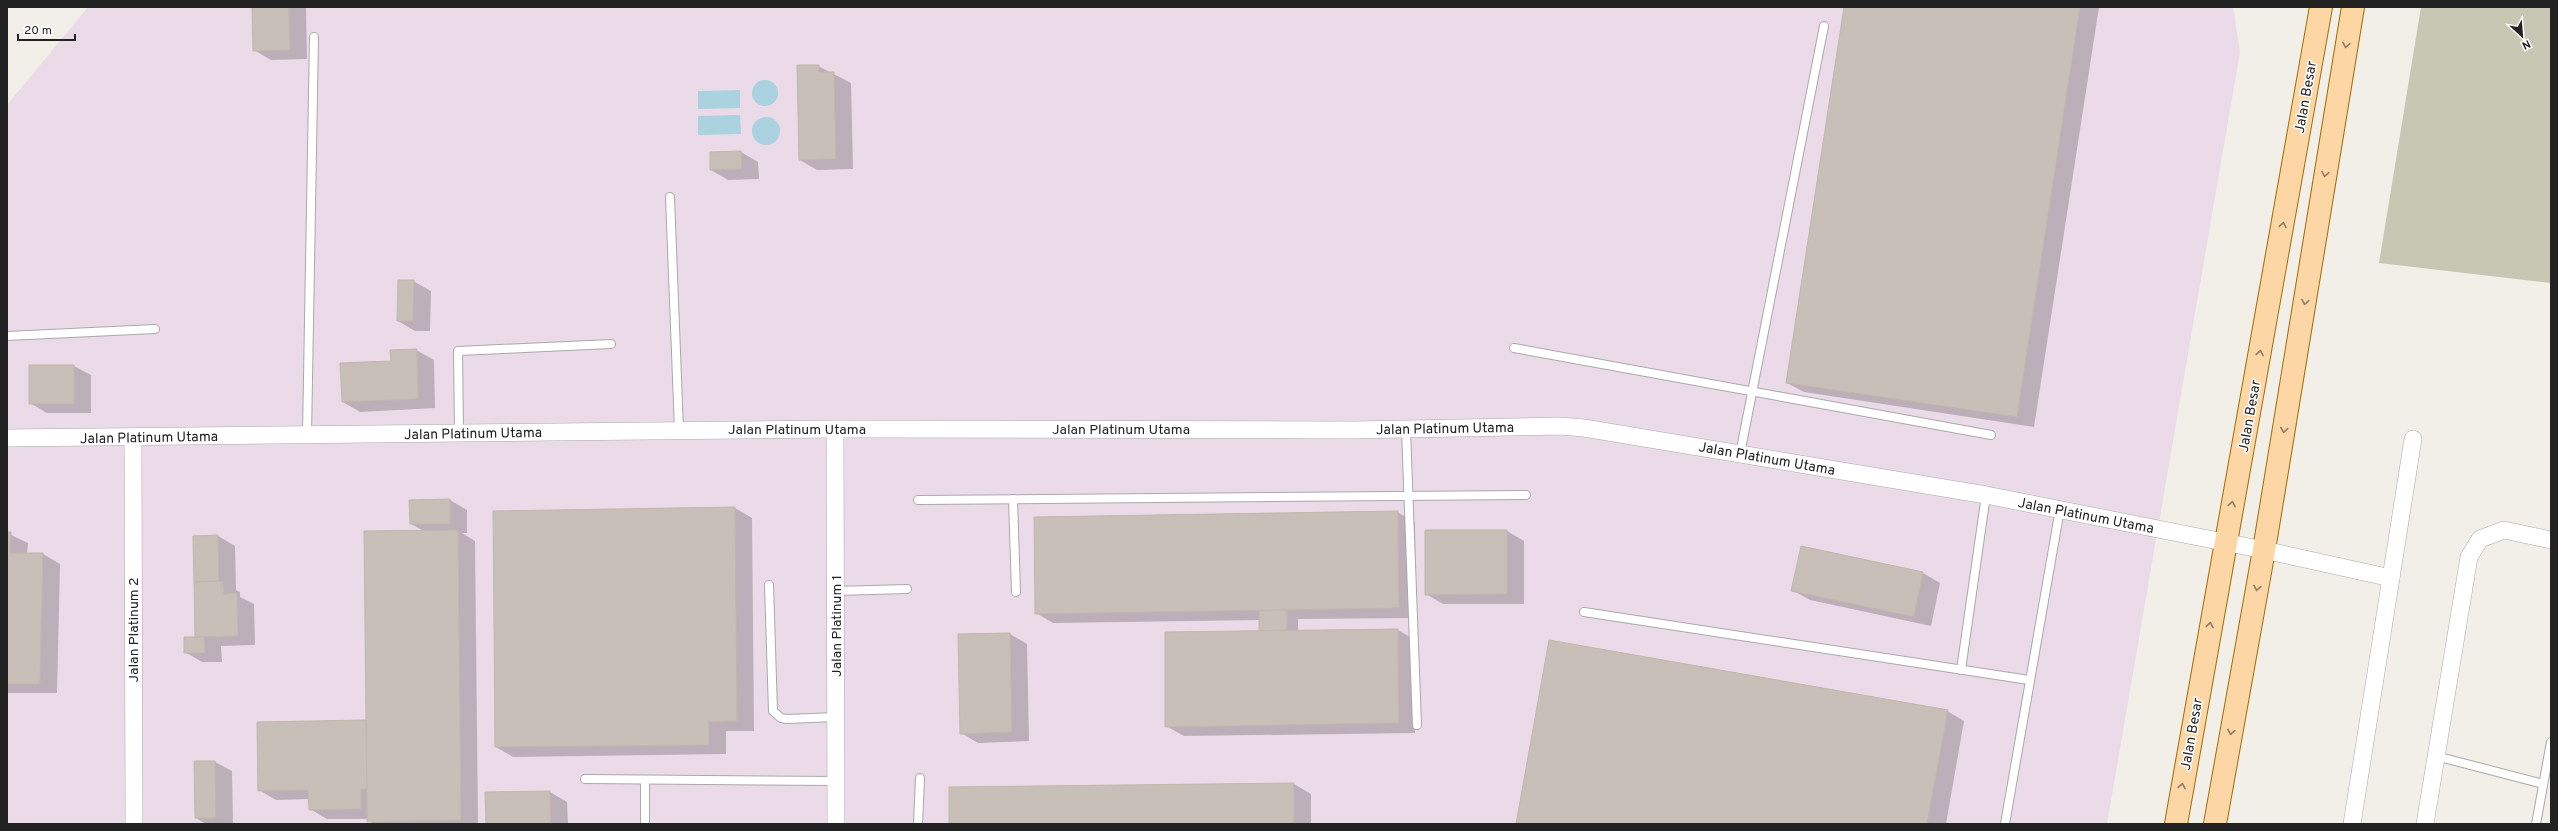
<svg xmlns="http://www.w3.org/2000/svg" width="2558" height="831" font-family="Overpass,sans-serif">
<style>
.industrial{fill:#ebdbe8}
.construction{fill:#c7c7b4}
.water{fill:#aad3df}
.shadow{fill:#0003}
.building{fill:#c7bfb8;stroke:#c4b6ab}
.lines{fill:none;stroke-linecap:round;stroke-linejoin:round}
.lane-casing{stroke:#a9a9a9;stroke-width:10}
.street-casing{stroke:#a9a9a9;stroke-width:18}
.primary-casing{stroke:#a06b00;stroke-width:24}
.lane{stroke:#fff;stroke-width:8}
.street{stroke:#fff;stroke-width:17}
.primary{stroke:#fcd6a4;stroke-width:22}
.oneway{stroke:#8f7c63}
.labels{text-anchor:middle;stroke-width:3;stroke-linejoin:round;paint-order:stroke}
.street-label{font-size:14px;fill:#222;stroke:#fff}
</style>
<rect width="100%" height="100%" fill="#f2efe9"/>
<polygon class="industrial" points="88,7 2233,7 2240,52 2107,824 7,824 7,105"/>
<polygon class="construction" points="2421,7 2551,7 2551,283 2379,263"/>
<g class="water">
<circle cx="765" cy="93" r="13"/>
<polygon points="740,90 740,108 698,109 698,91"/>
<polygon points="740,115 741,134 698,135 698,116"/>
<circle cx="766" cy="131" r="14"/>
</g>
<g class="shadow">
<polygon points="253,7 306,7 307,59 271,60 254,50"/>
<polygon points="1845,7 2099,7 2034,427 1804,392 1787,383"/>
<polygon points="818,66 851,83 853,169 817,170 800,160"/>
<polygon points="741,152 758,162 759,179 728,180 711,170 711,153"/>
<polygon points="413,281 431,291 430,331 415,331 398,321"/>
<polygon points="416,350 434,360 435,408 360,412 343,402 392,362"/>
<polygon points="74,366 91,375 91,413 47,413 30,403"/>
<polygon points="450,500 467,510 467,533 462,533 475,541 478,824 373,824 368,819 327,819 310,809 310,799 276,800 259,790 367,721 424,531 411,524"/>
<polygon points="735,508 752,518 754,731 726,731 726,754 513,757 496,747"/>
<polygon points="1397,512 1415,522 1416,618 1298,619 1298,631 1398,630 1415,640 1415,733 1184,736 1166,726 1263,632 1260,620 1053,623 1036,613"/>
<polygon points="1507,531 1524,541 1524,604 1443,604 1426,594"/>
<polygon points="7,533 28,543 27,554 43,554 60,564 57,693 7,693"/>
<polygon points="218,536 235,546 236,590 240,592 240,597 254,604 255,645 221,646 222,662 202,662 185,652 196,638 194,537"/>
<polygon points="1802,547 1923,573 1940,583 1931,626 1810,600 1792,590"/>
<polygon points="1010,634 1027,644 1029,741 978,743 961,733"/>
<polygon points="1947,711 1964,721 1946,824 1517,824"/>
<polygon points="195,762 215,762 232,771 233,824 206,824 196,818"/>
<polygon points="1294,784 1311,794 1311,824 950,824"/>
<polygon points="550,792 567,802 568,824 487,824 486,793"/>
</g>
<g class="building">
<polygon points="252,7 289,7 290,50 253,51"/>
<polygon points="1844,7 2080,7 2017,417 1786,383"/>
<polygon points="797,65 819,65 819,72 834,72 836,159 799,160"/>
<polygon points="741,151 742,169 710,170 710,152"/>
<polygon points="398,280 414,280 413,321 397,321"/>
<polygon points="417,349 418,399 342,402 340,363 391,361 390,350"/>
<rect x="29" y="365" width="45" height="39"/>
<polygon points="450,499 450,524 410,524 409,500"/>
<polygon points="735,507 737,721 709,722 709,745 495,747 493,511"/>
<polygon points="1398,511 1399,608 1035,614 1034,517"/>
<polygon points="458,530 461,820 367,822 364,531"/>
<polygon points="1425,530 1507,530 1507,594 1425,595"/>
<polygon points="7,532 11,532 10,553 43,553 40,684 7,684"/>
<polygon points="218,535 219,581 194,582 193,536"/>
<polygon points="1801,546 1923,572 1914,617 1791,591"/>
<polygon points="223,581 224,594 237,593 238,636 195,637 194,582"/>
<polygon points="1287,610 1287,630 1259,631 1259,611"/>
<polygon points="1398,629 1399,723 1165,727 1165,632"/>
<polygon points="1010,633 1012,732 960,734 958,634"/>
<polygon points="184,637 204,637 205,653 184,653"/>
<polygon points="1549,640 1948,710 1927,824 1516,824"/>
<polygon points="366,720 367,789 361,789 361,809 309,810 308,790 258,791 257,722"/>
<polygon points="194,761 215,761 216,818 195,818"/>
<polygon points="1294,783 1294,824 949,824 949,787"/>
<polygon points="550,791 551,824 486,824 485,792"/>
</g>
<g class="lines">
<g class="lane-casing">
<g id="lane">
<polyline points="670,197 679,430"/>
<polyline points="7,336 155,329"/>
<polyline points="1514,348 1991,435"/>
<polyline points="1406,430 1417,725"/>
<polyline points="459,433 458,351 611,344"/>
<polyline points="307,435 314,37"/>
<polyline points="1740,454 1824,26"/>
<polyline points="1013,499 1016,592"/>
<polyline points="918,500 1526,495"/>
<polyline points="769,585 773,711 781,718 787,719 836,717"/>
<polyline points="836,591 907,589"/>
<polyline points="1584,612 2029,680"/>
<polyline points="1961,670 1986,495"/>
<polyline points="2436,756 2543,784"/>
<polyline points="585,779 836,781"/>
<polyline points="645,824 645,780"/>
<polyline points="918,824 920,778"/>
<polyline points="2005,824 2060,509"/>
<polyline points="2536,824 2551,742"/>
</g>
</g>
<g class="street-casing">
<g id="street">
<polyline points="835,429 836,824"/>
<polyline points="133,437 134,824"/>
<polyline points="7,438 835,429 1353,430 1560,426 1584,428 1986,495 2264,550 2391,578"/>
<polyline points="2352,824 2413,439"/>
<polyline points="2425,824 2469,557 2480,539 2504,530 2551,540"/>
</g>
</g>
<g class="primary-casing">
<g id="primary">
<polyline points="2176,824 2321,7"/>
<polyline points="2215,824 2264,550 2353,7"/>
</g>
</g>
<use href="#lane" class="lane"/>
<use href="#street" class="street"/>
<use href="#primary" class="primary"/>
</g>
<defs><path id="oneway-chevron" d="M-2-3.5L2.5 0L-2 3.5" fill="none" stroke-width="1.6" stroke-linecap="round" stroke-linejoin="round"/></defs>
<g class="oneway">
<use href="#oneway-chevron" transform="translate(2346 45) rotate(99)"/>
<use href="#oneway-chevron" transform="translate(2325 174) rotate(99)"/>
<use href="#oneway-chevron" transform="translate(2283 225) rotate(-80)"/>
<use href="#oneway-chevron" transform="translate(2305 302) rotate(99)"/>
<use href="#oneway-chevron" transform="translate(2260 353) rotate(-80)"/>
<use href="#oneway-chevron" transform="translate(2284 430) rotate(99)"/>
<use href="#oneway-chevron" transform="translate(2232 504) rotate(-80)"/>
<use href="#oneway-chevron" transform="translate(2257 588) rotate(101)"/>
<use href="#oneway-chevron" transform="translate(2210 625) rotate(-80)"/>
<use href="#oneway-chevron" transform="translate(2231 732) rotate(100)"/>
<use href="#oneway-chevron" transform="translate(2182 786) rotate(-80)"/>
</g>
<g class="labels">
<g class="street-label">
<text transform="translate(2305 97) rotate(-80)" y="5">Jalan Besar</text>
<text transform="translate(2249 416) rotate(-80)" y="5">Jalan Besar</text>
<text transform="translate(1445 428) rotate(-1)" y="5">Jalan Platinum Utama</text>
<text x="797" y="434">Jalan Platinum Utama</text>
<text x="1121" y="434">Jalan Platinum Utama</text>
<text transform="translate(473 433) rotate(-1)" y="5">Jalan Platinum Utama</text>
<text transform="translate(149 437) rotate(-1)" y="5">Jalan Platinum Utama</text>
<text transform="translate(1767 458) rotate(10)" y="5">Jalan Platinum Utama</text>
<text transform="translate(2086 515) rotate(11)" y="5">Jalan Platinum Utama</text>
<text transform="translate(836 626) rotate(-90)" y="5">Jalan Platinum 1</text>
<text transform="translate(133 630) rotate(-90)" y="5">Jalan Platinum 2</text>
<text transform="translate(2191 734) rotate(-80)" y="5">Jalan Besar</text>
</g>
</g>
<rect width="2558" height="831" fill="none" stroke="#222222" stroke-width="16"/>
<g transform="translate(2522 36) rotate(154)" stroke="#ffffff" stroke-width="3" paint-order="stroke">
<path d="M0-3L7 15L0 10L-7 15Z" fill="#222222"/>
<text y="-6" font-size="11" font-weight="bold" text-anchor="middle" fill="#222222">N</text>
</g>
<path d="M18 34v6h57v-6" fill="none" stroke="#222222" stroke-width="2"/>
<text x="24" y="34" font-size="12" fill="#222222" stroke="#ffffff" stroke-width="3" paint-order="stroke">20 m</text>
</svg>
